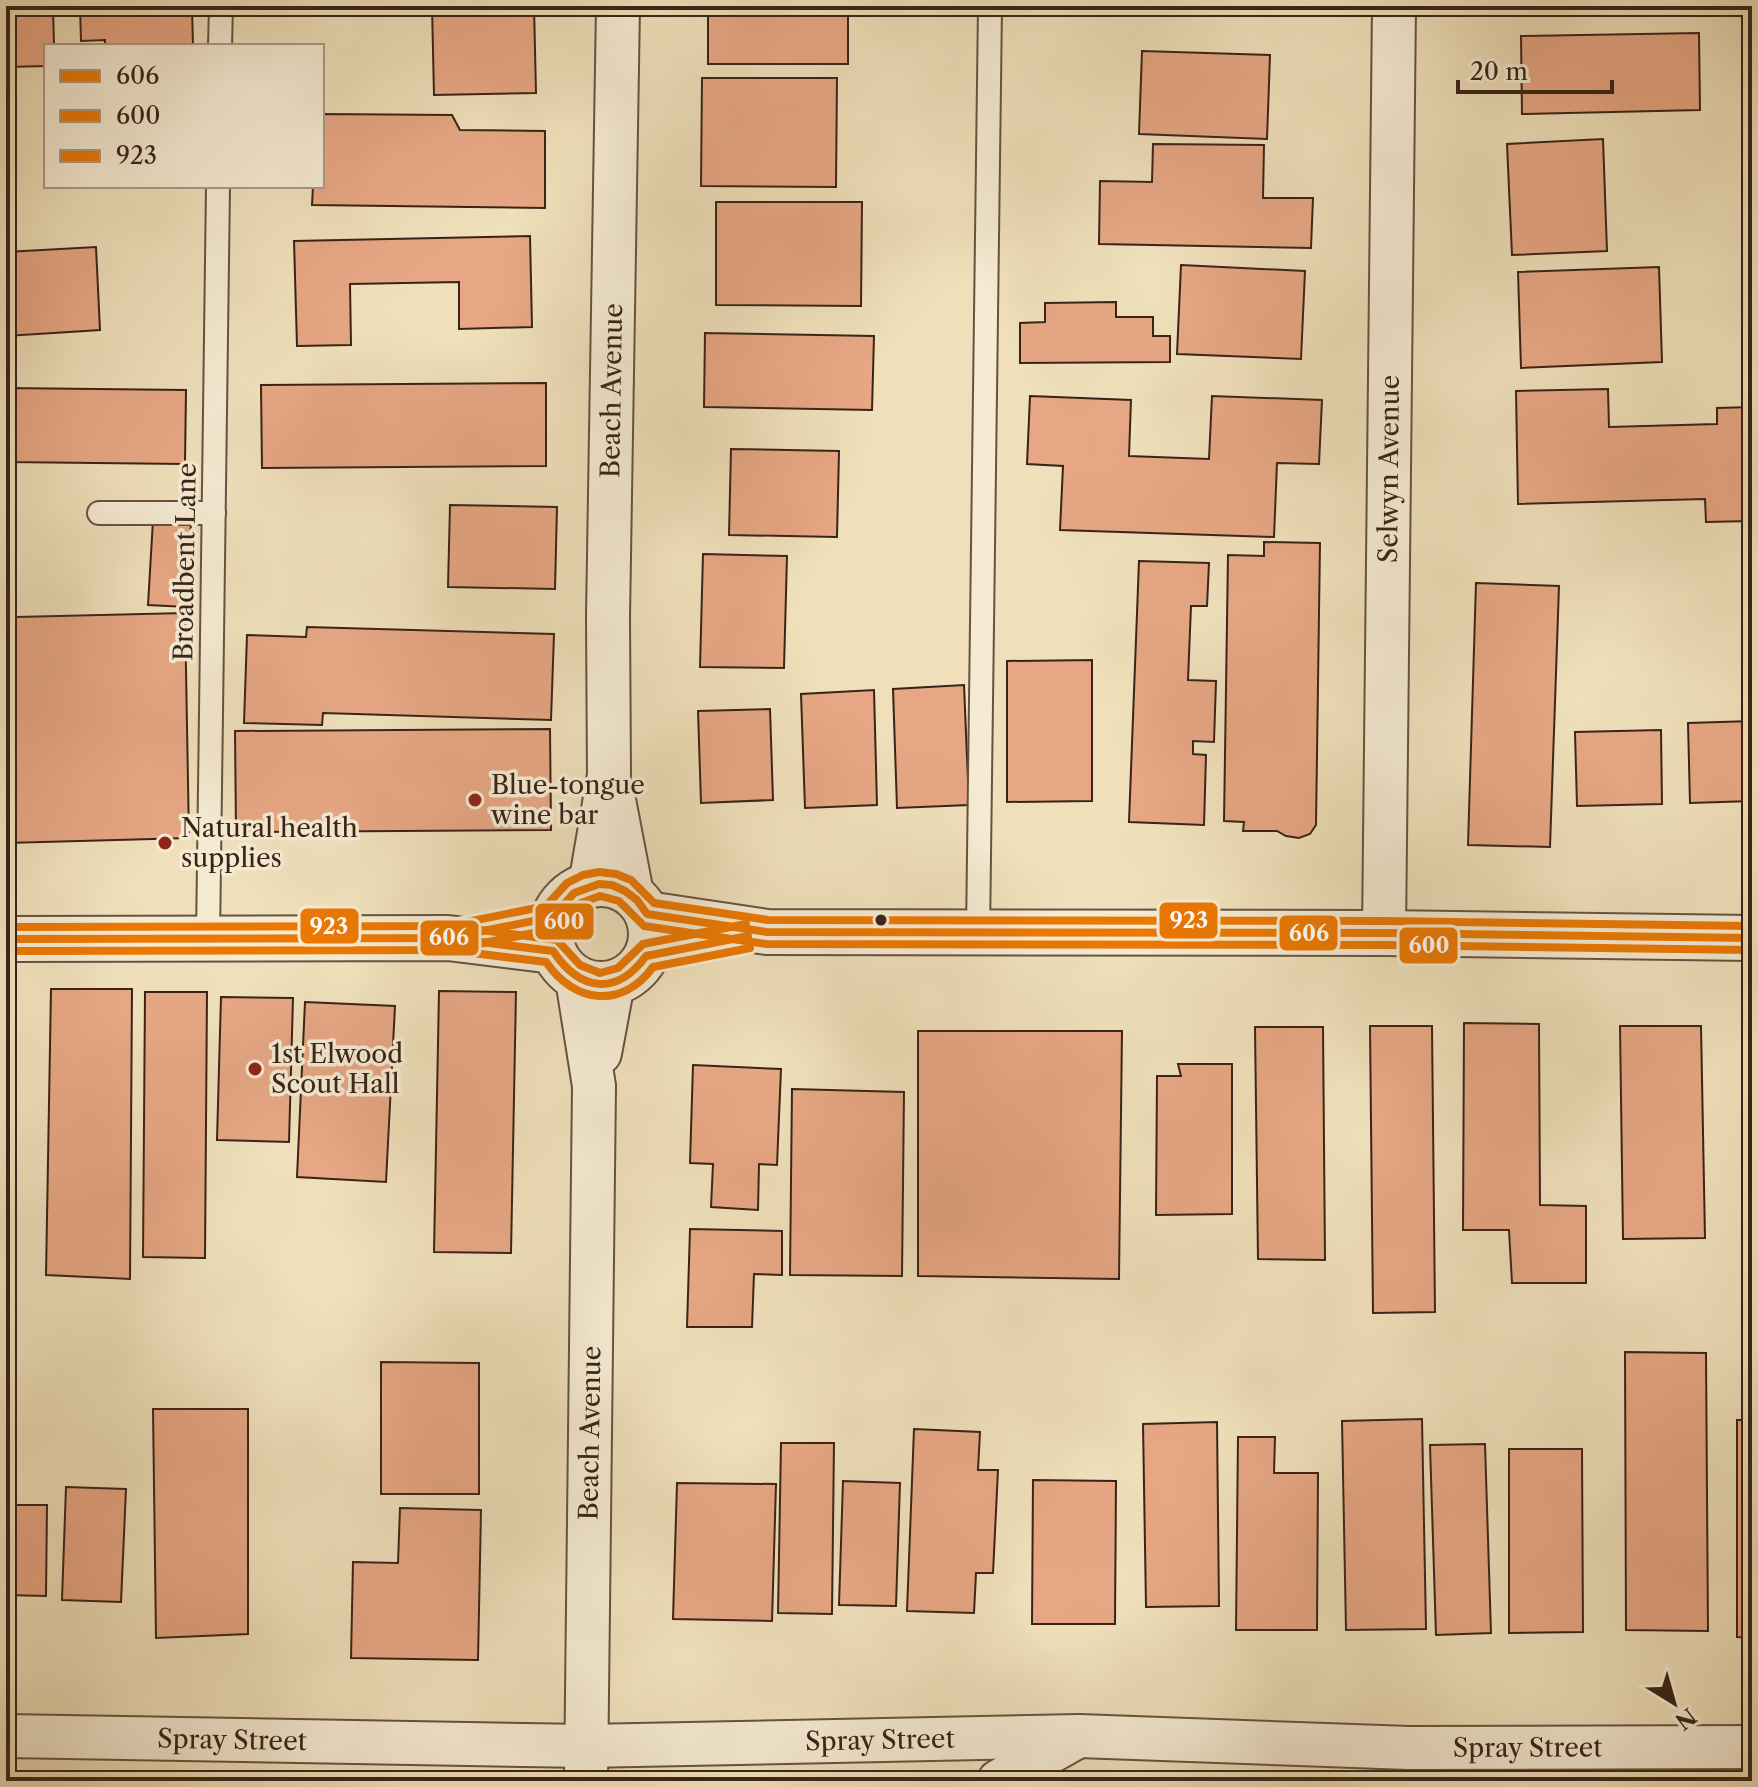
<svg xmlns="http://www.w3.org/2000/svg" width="1758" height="1787" font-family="'Libre Caslon Text',serif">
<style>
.green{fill:#bec18d;stroke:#7c7252;stroke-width:2}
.building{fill:#e7a784;stroke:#392318;stroke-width:2}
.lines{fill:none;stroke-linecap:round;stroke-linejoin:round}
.service-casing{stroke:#665241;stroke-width:26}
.minor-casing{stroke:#665241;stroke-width:46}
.tertiary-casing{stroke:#665241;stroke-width:48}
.service{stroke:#f5ebd3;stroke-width:22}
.minor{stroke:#f5ebd3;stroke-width:42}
.tertiary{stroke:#f5ebd3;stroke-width:44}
.bus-1-casing{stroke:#f5ebd3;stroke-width:14}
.bus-2-casing{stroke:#f5ebd3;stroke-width:14}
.bus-3-casing{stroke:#f5ebd3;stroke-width:14}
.bus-1{stroke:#eb7802;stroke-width:8}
.bus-2{stroke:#eb7802;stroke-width:8}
.bus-3{stroke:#eb7802;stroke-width:8}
.poi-dot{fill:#8f2418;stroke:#f5ebd3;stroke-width:3}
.bus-dot{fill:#392318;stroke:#f5ebd3;stroke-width:3}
.labels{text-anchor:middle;stroke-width:7;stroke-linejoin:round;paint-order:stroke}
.street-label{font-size:26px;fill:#392318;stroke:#f5ebd3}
.poi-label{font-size:26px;fill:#392318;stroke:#f5ebd3;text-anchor:start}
.line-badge{stroke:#f5ebd3;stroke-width:3}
.badge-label{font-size:22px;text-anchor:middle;font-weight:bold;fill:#fff}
</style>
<rect width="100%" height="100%" fill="#efe0bb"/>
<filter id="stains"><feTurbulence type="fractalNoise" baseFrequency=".0025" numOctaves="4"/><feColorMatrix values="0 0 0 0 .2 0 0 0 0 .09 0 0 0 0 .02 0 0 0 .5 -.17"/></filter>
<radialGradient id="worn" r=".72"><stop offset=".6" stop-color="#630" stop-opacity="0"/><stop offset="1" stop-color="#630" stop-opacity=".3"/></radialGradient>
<polygon class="green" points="631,1771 935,1773 943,1776 944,1781 623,1781"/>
<g class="building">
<polygon points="6,6 53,6 54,46 46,46 46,66 6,67"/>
<polygon points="80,6 192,6 193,46 105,46 105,40 81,41"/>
<polygon points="432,6 534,6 536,93 434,95"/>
<rect x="708" y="6" width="140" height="58"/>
<polygon points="1039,6 1336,6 1336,16 1039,12"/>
<polygon points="1495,6 1752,6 1752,8 1495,9"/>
<polygon points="1699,33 1700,110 1522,114 1521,36"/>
<polygon points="1142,51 1270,55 1267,139 1139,134"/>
<polygon points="702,78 837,78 836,187 701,186"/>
<polygon points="322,114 452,115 460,130 545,131 545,208 312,205 313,186 322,186"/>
<polygon points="1603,139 1607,251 1512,255 1507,144"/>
<polygon points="1153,144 1264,145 1263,198 1313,198 1311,248 1099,244 1100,181 1152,182"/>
<polygon points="716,202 862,202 861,306 716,305"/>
<polygon points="530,236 532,327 459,329 459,282 350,284 351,345 297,346 294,241"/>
<polygon points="96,247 100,330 6,336 6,252"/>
<polygon points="1181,265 1305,271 1301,359 1177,354"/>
<polygon points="1659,267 1662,362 1521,368 1518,272"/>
<polygon points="1116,302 1116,317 1153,317 1153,336 1170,336 1170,362 1020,363 1020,323 1045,322 1045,303"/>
<polygon points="705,333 874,336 872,410 704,407"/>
<polygon points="546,383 546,466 262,468 261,385"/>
<polygon points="6,388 186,390 185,464 6,462"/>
<polygon points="1608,389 1609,427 1717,424 1717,408 1752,407 1752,521 1706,522 1705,499 1518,504 1516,391"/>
<polygon points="1030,396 1131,400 1129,456 1209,459 1212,396 1322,400 1319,464 1277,463 1274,537 1060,530 1063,466 1027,464"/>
<polygon points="731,449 839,451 837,537 729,535"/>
<polygon points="450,505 557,507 555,589 448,587"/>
<polygon points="153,520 191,521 187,607 148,605"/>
<polygon points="6,523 14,523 16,617 185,613 189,838 6,843"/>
<polygon points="1264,542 1320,543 1316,825 1310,834 1299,838 1286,836 1277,831 1243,831 1244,822 1224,821 1228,555 1264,556"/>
<polygon points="703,554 787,556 784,668 700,667"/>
<polygon points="1139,561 1209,563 1207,606 1191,606 1188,680 1216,681 1214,742 1193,741 1193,754 1206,755 1204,825 1129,822"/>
<polygon points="1476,583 1559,586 1550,847 1468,845"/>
<polygon points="307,627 554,634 551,720 323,713 322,725 244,723 247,635 306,637"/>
<polygon points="1092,660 1092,801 1007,802 1007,661"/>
<polygon points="964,685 969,805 897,808 893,689"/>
<polygon points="874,690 877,805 805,808 801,694"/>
<polygon points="770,709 773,800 701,803 698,711"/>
<polygon points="1752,721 1752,801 1690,803 1688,723"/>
<polygon points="550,729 551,830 236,832 235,731"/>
<polygon points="1661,730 1662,804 1577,806 1575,732"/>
<polygon points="51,989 132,989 130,1279 46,1275"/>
<polygon points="439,991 516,992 511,1253 434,1252"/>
<polygon points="145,992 207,992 205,1258 143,1257"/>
<polygon points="221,997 293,998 289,1142 217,1140"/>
<polygon points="305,1002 395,1006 386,1182 297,1177"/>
<polygon points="1464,1023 1539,1024 1540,1205 1586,1206 1586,1283 1512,1283 1509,1230 1463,1230"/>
<polygon points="1744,1025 1752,1025 1752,1239 1745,1239"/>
<polygon points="1370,1026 1432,1026 1435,1312 1373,1313"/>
<polygon points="1620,1026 1701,1026 1705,1238 1623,1239"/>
<polygon points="1255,1027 1323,1027 1325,1260 1258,1259"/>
<polygon points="918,1031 1122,1031 1119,1279 918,1276"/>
<polygon points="1178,1064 1232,1064 1232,1214 1156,1215 1157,1076 1181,1076"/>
<polygon points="693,1065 781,1069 777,1165 759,1164 758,1210 711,1207 713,1164 690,1163"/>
<polygon points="792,1089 904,1092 902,1276 790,1275"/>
<polygon points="690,1229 782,1231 782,1275 754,1274 752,1327 687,1327"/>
<polygon points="1625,1352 1706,1353 1708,1631 1626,1630"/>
<polygon points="381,1362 479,1363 479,1494 381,1494"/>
<polygon points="153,1409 248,1409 248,1634 156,1638"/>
<polygon points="1422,1419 1426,1629 1346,1630 1342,1421"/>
<polygon points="1737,1420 1752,1420 1752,1638 1737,1637"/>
<polygon points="1217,1422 1219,1606 1146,1607 1143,1424"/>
<polygon points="914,1429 980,1432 978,1470 998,1470 993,1573 976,1573 974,1613 907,1611"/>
<polygon points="1238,1437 1275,1437 1274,1473 1318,1473 1317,1630 1236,1630"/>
<polygon points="781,1443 834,1443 832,1614 778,1613"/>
<polygon points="1485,1444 1491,1633 1436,1635 1430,1445"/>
<polygon points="1509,1449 1582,1449 1583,1632 1509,1633"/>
<polygon points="1033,1480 1116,1481 1115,1624 1032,1624"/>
<polygon points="843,1481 900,1483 896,1606 839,1605"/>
<polygon points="677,1483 776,1484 772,1621 673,1619"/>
<polygon points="66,1487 126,1489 121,1602 62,1600"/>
<polygon points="6,1505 47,1505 46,1596 6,1595"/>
<polygon points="400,1508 481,1510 478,1660 351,1658 353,1562 398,1563"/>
</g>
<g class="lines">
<g class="service-casing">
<g id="service">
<polyline points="220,46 221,6"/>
<polyline points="99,513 214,513"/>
<polyline points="978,933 990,6"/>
<polyline points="208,938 218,186"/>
</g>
</g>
<g class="minor-casing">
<g id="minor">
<polyline points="614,800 632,894"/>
<path id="s1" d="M590,885L609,775L608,617L618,6"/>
<path id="s2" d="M1384,933L1394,6"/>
<polyline points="577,979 594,1086 586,1781"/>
<polyline points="600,1053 613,983"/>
<path id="s3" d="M6,1736L586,1746L1079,1736L1409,1748L1752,1747"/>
<polyline points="999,1781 1075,1738"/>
</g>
</g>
<g class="tertiary-casing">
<g id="tertiary">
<circle cx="601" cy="934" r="50"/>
<polyline points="647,914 767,932 1384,933 1752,938"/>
<polyline points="6,939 448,938 553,951"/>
</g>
</g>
<use href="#service" class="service"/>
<use href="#minor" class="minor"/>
<use href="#tertiary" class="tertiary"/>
<g class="bus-1-casing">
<g id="bus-1">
<polyline points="6,939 448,938 553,917 574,893 599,884 612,885 625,891 637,900 647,914 767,932 1384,933 1752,938"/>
<path d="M457,939L553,951C580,991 616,997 646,956L748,936"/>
</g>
</g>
<g class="bus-2-casing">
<g id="bus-2">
<polyline points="6,951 449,950 558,928 581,903 600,896 619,901 644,926 766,944 1384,945 1752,950"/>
<path d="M456,951L546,962C575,1004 622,1009 653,967L750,948"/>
</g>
</g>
<g class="bus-3-casing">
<g id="bus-3">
<polyline points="6,927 447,926 546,906 567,883 583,875 599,872 616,874 631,880 654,903 768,920 1384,921 1752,926"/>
<polyline points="458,927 557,940 580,965 600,973 618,968 643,944 746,924"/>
</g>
</g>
<use href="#bus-1" class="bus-1"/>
<use href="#bus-2" class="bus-2"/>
<use href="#bus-3" class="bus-3"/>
</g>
<g class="poi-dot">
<circle cx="475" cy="800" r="8"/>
<circle cx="165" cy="843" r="8"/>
<circle cx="255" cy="1069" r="8"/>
</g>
<circle class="bus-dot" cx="881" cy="920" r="7"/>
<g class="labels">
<g class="street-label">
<text dy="9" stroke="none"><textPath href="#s1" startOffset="496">Beach Avenue</textPath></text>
<text dy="9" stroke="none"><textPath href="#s2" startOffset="464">Selwyn Avenue</textPath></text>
<text transform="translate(185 562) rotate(-89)" y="9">Broadbent Lane</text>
<text transform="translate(590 1433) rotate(-89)" y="9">Beach Avenue</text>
<text dy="9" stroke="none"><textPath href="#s3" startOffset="226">Spray Street</textPath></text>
<text dy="9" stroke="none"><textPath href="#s3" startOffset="874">Spray Street</textPath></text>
<text dy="9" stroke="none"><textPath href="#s3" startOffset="1522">Spray Street</textPath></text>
</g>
<g class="poi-label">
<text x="491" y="794">Blue-tongue<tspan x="491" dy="30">wine bar</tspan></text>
<text x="181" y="837">Natural health<tspan x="181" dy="30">supplies</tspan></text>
<text x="271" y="1063">1st Elwood<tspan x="271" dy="30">Scout Hall</tspan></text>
</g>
</g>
<g class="line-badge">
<rect x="1158" y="901" width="61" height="39" rx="8" fill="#eb7802"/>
<rect x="534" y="902" width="61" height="39" rx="8" fill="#eb7802"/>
<rect x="299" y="907" width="61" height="38" rx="8" fill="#eb7802"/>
<rect x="1278" y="914" width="61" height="38" rx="8" fill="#eb7802"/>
<rect x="419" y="919" width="61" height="38" rx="8" fill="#eb7802"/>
<rect x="1398" y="926" width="61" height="39" rx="8" fill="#eb7802"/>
</g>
<g class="badge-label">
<text x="1189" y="928">923</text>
<text x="564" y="929">600</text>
<text x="329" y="934">923</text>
<text x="1309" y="941">606</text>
<text x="449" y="945">606</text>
<text x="1429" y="953">600</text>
</g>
<rect width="1758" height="1787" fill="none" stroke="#efe0bb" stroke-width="32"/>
<rect x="8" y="8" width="1742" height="1771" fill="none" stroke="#392318" stroke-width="4"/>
<rect x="16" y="16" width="1726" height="1755" fill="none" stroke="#392318" stroke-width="2"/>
<rect x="44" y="44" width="280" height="144" fill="#f5ebd3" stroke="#aa9b88" stroke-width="2"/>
<rect x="60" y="70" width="40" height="12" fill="#eb7802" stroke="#aa9b88" stroke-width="2"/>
<text x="116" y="84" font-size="24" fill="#392318">606</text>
<rect x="60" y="110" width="40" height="12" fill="#eb7802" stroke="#aa9b88" stroke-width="2"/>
<text x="116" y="124" font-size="24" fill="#392318">600</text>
<rect x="60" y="150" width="40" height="12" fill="#eb7802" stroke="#aa9b88" stroke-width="2"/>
<text x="116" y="164" font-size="24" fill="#392318">923</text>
<g transform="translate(1674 1703) rotate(143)" stroke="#f5ebd3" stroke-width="6" paint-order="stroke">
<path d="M0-6L14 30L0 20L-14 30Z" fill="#392318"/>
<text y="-12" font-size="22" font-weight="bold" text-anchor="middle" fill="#392318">N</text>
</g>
<path d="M1458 80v12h154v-12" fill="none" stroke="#392318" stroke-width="4"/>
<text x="1470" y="80" font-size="24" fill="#392318" stroke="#f5ebd3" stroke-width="6" paint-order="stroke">20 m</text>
<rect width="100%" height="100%" filter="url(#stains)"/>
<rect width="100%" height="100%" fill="url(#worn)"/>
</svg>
